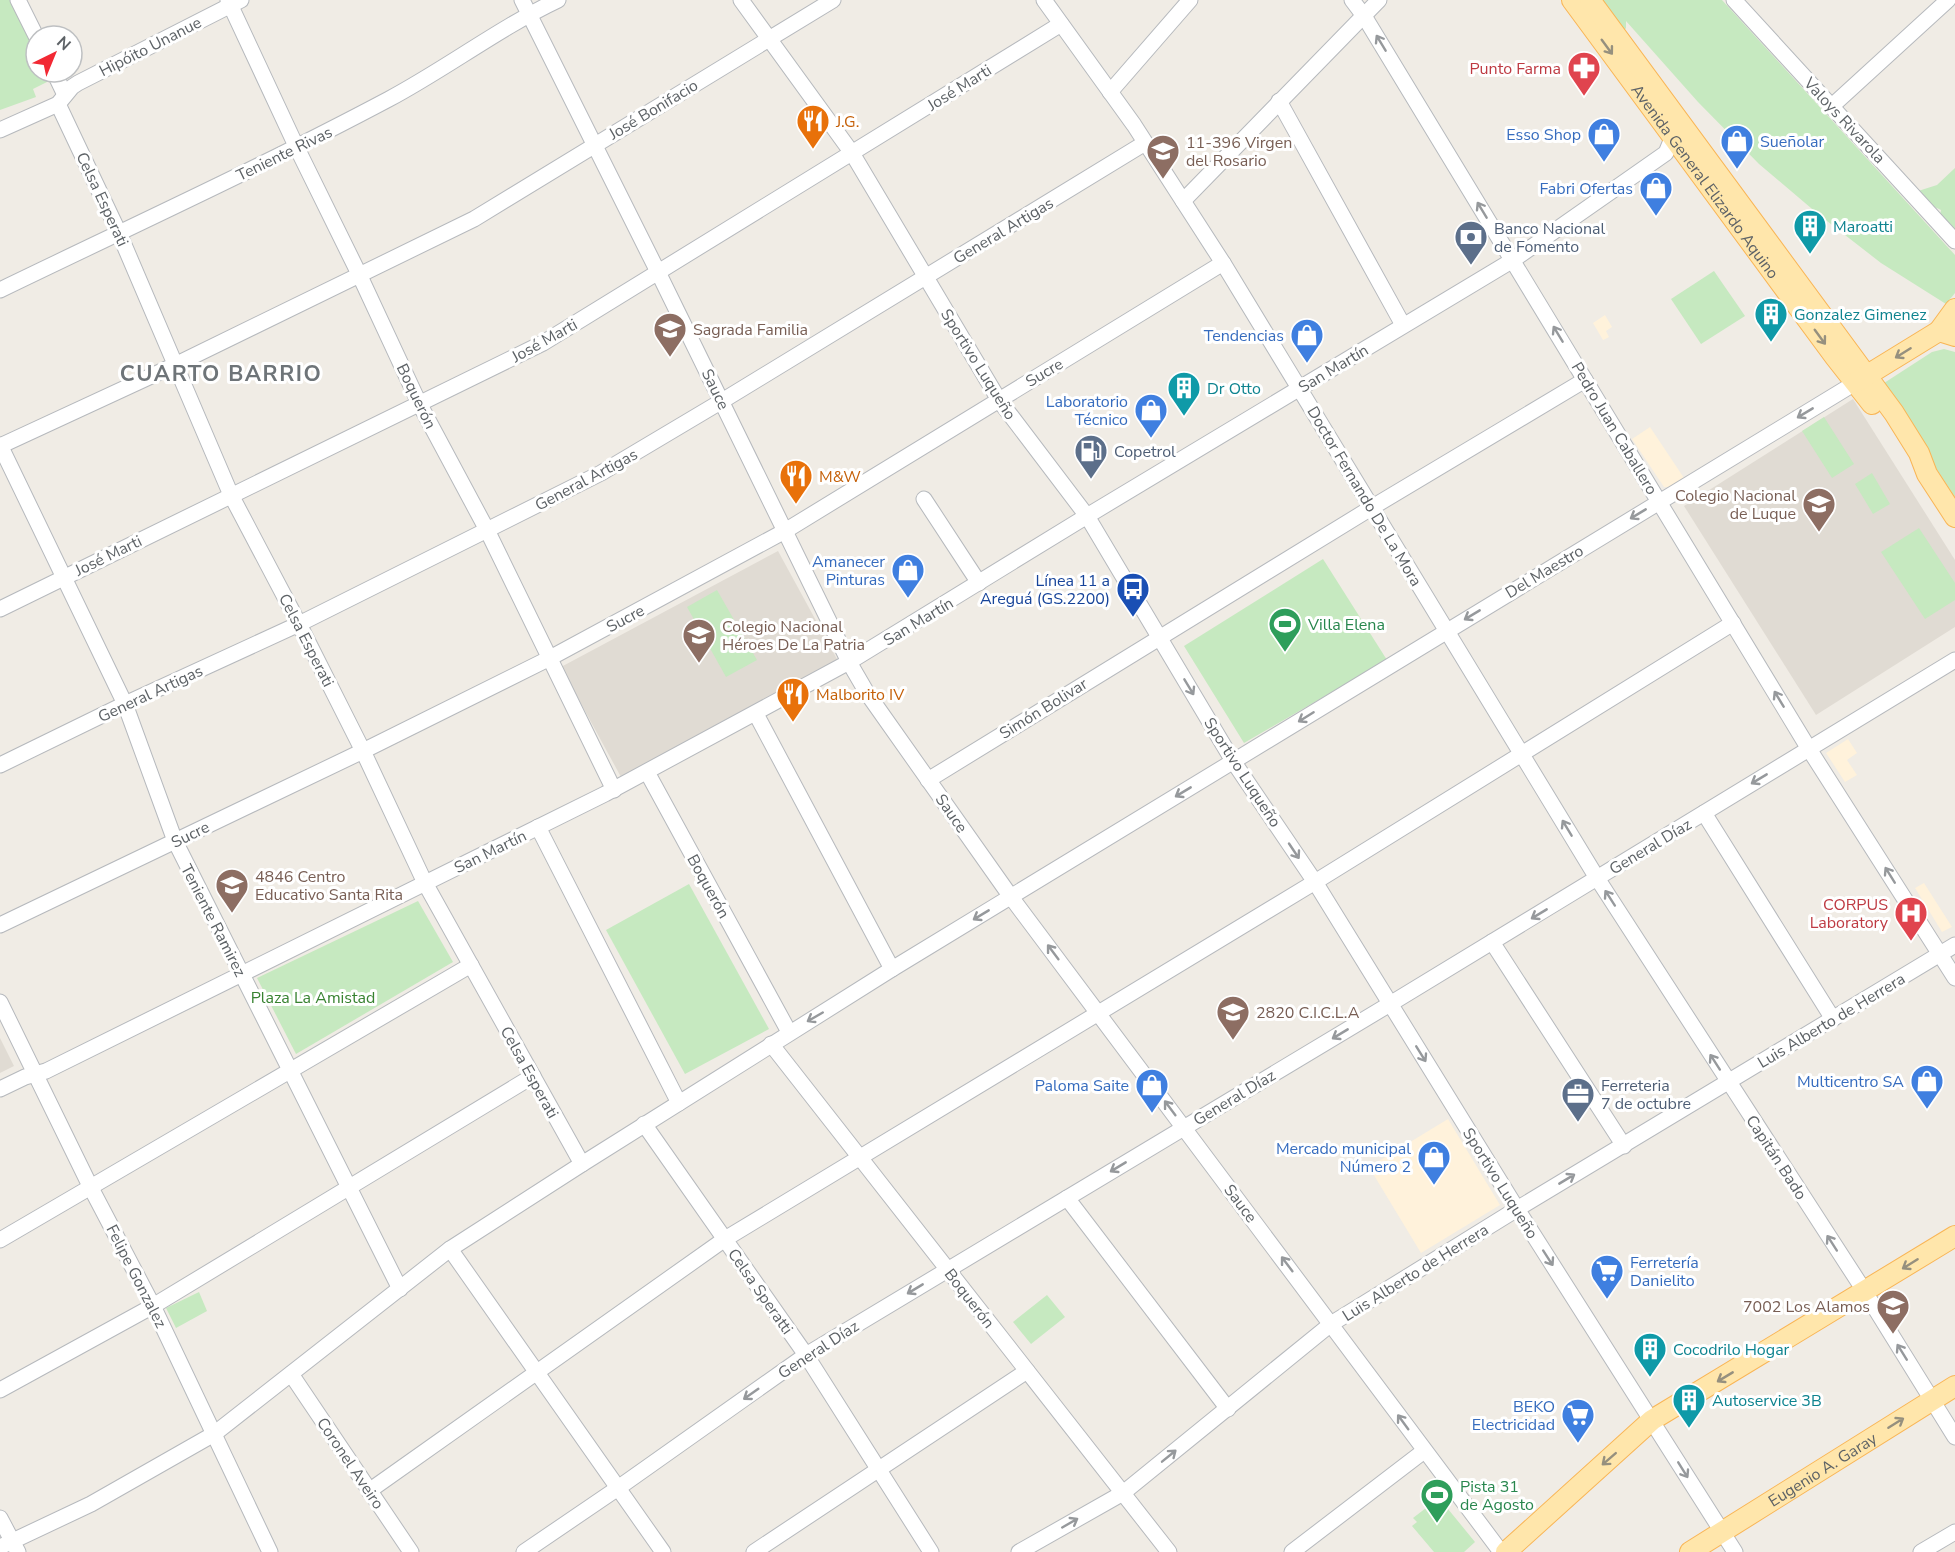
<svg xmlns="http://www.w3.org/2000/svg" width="1955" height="1552" font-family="'Nunito Sans',sans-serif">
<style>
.commercial{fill:#fff2db}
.education{fill:#e0dbd3}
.green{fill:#c6e9c0}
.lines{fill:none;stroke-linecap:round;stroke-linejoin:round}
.minor-casing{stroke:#b6b9bd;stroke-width:17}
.major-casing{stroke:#f9b555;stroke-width:22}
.minor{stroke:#fff;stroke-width:15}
.major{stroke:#ffe6ab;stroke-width:20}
.oneway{stroke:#96999c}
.oneway2{stroke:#96907e}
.labels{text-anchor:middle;stroke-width:6;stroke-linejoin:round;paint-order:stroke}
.street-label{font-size:16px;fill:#5d6266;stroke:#fff}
.health-label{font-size:16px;fill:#be3a42;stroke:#fff;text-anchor:end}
.food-label{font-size:16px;fill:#c56008;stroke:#fff;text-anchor:start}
.shop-label{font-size:16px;fill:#366cbe;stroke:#fff;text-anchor:end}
.education-label{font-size:16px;fill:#785e54;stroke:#fff;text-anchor:start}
.culture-label{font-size:16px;fill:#0d838f;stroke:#fff;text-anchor:start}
.service-label{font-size:16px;fill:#4e5e75;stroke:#fff;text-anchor:start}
.transit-label{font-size:16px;fill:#164399;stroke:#fff;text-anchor:end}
.leisure-label{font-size:16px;fill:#27864d;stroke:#fff;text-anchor:start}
.park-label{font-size:16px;fill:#378230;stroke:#fff}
.district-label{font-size:22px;font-weight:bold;letter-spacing:1.5px;fill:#6e7478;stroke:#fff}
</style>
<rect width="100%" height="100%" fill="#f0ece5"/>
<g class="commercial">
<polygon points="1605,315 1612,327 1606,331 1609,337 1603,340 1593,323"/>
<polygon points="1650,427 1684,478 1670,487 1664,487 1632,439"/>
<polygon points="1848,739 1857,753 1847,760 1857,775 1845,782 1826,753"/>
<polygon points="1924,883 1952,927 1942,932 1915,888"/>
<polygon points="1448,1119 1500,1205 1421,1253 1369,1167"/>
</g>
<g class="education">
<polygon points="1853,399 1955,560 1955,627 1816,715 1684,506"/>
<polygon points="778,551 838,661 621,777 561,667"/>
<polygon points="0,1038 14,1066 0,1073"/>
</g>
<g class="green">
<polygon points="0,0 15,0 36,41 36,72 52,72 55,78 33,89 36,97 0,110"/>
<polygon points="1598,0 1722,0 1955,255 1955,293 1946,304 1881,263 1818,214 1759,164 1698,102 1626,21 1626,28 1624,31"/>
<polygon points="1955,168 1955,238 1940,215 1941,210 1924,202 1915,192 1937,185"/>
<polygon points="1714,271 1745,316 1701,344 1671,299"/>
<polygon points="1944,349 1955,352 1955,497 1881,385 1932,352"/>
<polygon points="1824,417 1854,464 1832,478 1802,431"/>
<polygon points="1872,473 1890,504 1873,514 1855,484"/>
<polygon points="1919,528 1955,583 1955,600 1925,619 1881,552"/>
<polygon points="1323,559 1387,660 1244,743 1184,646"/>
<polygon points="717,590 757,660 726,677 687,607"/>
<polygon points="689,884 769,1029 685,1074 606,930"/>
<polygon points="418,901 453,962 296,1054 257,978"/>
<polygon points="199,1292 207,1311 176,1328 166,1308"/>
<polygon points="1047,1295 1065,1317 1031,1344 1013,1322"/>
<polygon points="1439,1498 1475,1542 1464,1552 1434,1552 1412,1526 1417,1522 1413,1518"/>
</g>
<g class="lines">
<g class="minor-casing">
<g id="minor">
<polyline points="18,0 36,36"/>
<polyline points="228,0 297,148 359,274 419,403 487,530 614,790"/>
<polyline points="522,0 658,272 849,662 867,693 1011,897 1501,1552"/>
<polyline points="741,0 852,153 999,400 1087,516 1233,761 1315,882 1517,1209 1735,1552"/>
<polyline points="1044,0 1134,125 1223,263 1597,878 1865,1292 1955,1437"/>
<polyline points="1352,0 1364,16 1809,749 1955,978"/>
<polyline points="1734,0 1955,241"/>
<polyline points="54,72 65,95"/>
<polyline points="1110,92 1190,0"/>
<polyline points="1279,101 1403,325"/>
<polyline points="58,104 119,233 231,495 299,624 363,751 425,883 582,1164"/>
<polyline points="1832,106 1948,0"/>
<polyline points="0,130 58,104 72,87 78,83 241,0"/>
<polyline points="1183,201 1379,0"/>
<path d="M0,290C130,227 261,167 389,99C447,68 499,28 558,0"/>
<polyline points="0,445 125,704 175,841 400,1289"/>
<polyline points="0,446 175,365 474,219 833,0"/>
<polyline points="924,499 979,583"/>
<polyline points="0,609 543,343 1061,24"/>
<polyline points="756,714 892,969"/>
<polyline points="0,765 125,704 299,624 601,473 722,401 1145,143"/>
<polyline points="647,772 789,1032"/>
<polyline points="928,780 1371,508 1585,380"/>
<polyline points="1704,813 1833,1019"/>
<polyline points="538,827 679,1103"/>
<polyline points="0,925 363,751 550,658 785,531 1223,263"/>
<polyline points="1492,942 1624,1146"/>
<polyline points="0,1002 91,1188 153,1306 270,1552"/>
<polyline points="771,1044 1169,1552"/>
<polyline points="0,1089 25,1077 46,1071 605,794 849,662 1087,516 1513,260 1666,153 1675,131"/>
<polyline points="644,1124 806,1355 931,1552"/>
<polyline points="1067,1198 1228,1409"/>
<polyline points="0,1240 471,965"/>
<polyline points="450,1249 663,1552"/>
<polyline points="291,1374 411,1552"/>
<polyline points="0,1390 153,1306 533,1076"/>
<polyline points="369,1491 725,1239 1315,882 1733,623"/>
<polyline points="0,1518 18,1552"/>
<polyline points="0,1547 91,1504 214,1434 450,1249 582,1164 892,969 1855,383"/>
<polyline points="524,1552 618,1488 806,1355 1390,1004 1955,660"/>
<polyline points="754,1552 1027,1371"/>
<polyline points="1019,1552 1123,1493 1331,1324 1517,1209 1955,945"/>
<polyline points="1292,1552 1424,1451"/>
<polyline points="1921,1552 1955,1532"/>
</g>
</g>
<g class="major-casing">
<g id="major">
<path id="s1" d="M1572,0L1835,357L1872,404"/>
<polyline points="1590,0 1894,413 1919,453 1927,474 1955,517"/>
<polyline points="1939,331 1955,309"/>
<polyline points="1856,382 1939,331 1955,336"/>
<polyline points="1506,1552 1652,1420 1955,1236"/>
<path id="s2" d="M1690,1552L1955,1386"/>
</g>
</g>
<use href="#minor" class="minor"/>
<use href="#major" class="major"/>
</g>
<defs><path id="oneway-shaft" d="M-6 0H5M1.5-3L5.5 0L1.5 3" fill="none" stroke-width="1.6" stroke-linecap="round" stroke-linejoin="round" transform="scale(1.5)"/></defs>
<g class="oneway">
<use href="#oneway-shaft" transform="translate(1381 43) rotate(-121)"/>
<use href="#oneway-shaft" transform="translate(1482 210) rotate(-121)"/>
<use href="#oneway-shaft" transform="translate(1558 334) rotate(-121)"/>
<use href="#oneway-shaft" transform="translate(1805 413) rotate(149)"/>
<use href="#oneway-shaft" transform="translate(1638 514) rotate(149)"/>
<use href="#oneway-shaft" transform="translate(1472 615) rotate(149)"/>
<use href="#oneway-shaft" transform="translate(1189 687) rotate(59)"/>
<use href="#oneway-shaft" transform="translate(1779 699) rotate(-121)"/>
<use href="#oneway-shaft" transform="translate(1306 717) rotate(148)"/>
<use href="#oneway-shaft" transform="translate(1759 779) rotate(149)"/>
<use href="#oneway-shaft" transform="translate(1183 792) rotate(149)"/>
<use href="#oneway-shaft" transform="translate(1567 828) rotate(-121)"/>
<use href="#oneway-shaft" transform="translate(1294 851) rotate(56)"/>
<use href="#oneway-shaft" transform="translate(1890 875) rotate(-122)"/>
<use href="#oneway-shaft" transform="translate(1610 898) rotate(-123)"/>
<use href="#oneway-shaft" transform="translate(1539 914) rotate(149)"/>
<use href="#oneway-shaft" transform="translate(981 915) rotate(149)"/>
<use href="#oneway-shaft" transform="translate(1053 952) rotate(-127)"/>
<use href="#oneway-shaft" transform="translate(815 1017) rotate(150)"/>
<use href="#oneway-shaft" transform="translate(1340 1034) rotate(149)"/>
<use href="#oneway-shaft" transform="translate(1421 1054) rotate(58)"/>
<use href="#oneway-shaft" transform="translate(1715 1062) rotate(-123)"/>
<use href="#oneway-shaft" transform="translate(1170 1108) rotate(-127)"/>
<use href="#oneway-shaft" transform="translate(1118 1167) rotate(149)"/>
<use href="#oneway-shaft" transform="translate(1567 1179) rotate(-31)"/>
<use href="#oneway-shaft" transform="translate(1832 1243) rotate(-123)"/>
<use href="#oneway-shaft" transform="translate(1548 1258) rotate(57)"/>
<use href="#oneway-shaft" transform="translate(1287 1264) rotate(-127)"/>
<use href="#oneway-shaft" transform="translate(915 1289) rotate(149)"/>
<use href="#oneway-shaft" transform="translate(1902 1352) rotate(-122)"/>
<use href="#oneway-shaft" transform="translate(751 1394) rotate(145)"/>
<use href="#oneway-shaft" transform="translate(1403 1422) rotate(-126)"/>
<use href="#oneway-shaft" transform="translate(1169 1456) rotate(-39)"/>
<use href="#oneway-shaft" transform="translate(1683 1470) rotate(58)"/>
<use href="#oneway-shaft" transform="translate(1070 1523) rotate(-30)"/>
</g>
<g class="oneway2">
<use href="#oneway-shaft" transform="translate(1607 47) rotate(54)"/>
<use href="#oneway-shaft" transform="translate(1820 337) rotate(54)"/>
<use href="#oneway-shaft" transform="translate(1903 353) rotate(148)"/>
<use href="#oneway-shaft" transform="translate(1910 1264) rotate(148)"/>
<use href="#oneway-shaft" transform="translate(1725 1377) rotate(149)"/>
<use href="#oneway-shaft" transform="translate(1896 1423) rotate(-32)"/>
<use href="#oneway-shaft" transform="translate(1609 1459) rotate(139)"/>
</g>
<defs>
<g id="pharmacy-pin" transform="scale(1.725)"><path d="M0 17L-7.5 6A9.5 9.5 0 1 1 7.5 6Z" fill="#e0444e" stroke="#fff"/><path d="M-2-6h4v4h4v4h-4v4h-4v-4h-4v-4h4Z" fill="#fff"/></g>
<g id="restaurant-pin" transform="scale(1.725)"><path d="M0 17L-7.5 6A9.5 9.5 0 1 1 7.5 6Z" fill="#e8710a" stroke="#fff"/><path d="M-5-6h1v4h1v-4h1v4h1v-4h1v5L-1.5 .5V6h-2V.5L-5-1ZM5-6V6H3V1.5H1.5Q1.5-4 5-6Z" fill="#fff"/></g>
<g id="shop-pin" transform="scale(1.725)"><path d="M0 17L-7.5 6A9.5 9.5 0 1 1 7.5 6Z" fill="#3f7fe0" stroke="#fff"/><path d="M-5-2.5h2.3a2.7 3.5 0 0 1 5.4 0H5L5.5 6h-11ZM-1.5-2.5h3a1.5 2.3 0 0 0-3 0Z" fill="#fff"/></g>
<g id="school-pin" transform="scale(1.725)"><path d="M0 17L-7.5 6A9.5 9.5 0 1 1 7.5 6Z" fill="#8d6e63" stroke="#fff"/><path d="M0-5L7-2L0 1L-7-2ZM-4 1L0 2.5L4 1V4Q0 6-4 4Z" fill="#fff"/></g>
<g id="building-pin" transform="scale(1.725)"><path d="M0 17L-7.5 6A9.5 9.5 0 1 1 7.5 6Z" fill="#0f9aa8" stroke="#fff"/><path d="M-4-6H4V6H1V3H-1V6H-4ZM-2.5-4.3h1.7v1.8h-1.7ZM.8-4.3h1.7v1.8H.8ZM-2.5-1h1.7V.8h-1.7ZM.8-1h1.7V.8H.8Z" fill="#fff"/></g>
<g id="bank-pin" transform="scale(1.725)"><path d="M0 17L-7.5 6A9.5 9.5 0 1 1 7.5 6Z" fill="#5c6f8a" stroke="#fff"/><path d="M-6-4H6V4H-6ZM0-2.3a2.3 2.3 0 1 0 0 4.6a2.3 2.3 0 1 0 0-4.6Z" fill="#fff"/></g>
<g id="fuel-pin" transform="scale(1.725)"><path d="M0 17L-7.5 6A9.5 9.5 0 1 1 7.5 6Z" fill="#5c6f8a" stroke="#fff"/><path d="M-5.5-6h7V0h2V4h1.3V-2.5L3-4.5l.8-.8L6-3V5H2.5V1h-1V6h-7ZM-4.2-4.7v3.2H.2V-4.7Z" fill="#fff"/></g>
<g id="bus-pin" transform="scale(1.725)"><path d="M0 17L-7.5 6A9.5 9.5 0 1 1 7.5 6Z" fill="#1a4fb4" stroke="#fff"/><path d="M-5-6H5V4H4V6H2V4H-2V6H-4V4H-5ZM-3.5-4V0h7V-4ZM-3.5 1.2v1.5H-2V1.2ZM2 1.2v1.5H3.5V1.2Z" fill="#fff"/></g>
<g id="stadium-pin" transform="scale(1.725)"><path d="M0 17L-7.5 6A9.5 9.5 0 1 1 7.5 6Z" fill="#2e9e5b" stroke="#fff"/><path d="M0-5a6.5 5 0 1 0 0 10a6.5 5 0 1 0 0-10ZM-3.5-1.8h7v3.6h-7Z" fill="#fff"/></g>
<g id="hospital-pin" transform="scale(1.725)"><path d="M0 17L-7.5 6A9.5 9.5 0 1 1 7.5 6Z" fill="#e0444e" stroke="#fff"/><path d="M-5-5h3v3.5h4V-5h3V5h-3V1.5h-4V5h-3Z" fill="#fff"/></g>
<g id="office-pin" transform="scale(1.725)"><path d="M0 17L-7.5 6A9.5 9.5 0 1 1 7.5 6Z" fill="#5c6f8a" stroke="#fff"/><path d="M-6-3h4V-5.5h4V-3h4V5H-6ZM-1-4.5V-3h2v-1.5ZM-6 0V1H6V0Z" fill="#fff"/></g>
<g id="supermarket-pin" transform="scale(1.725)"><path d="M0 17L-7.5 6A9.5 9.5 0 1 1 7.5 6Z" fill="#3f7fe0" stroke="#fff"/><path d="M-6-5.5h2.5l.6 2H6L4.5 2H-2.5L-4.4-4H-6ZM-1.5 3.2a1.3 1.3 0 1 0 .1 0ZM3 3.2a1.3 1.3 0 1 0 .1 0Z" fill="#fff"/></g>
</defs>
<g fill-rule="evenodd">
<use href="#pharmacy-pin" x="1584" y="68"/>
<use href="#restaurant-pin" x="813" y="121"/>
<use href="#shop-pin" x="1604" y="134"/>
<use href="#shop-pin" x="1737" y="141"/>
<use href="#school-pin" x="1163" y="151"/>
<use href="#shop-pin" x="1656" y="188"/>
<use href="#building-pin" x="1810" y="226"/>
<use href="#bank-pin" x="1471" y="237"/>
<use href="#building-pin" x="1771" y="314"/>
<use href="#school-pin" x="670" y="329"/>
<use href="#shop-pin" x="1307" y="335"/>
<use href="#building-pin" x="1184" y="388"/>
<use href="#shop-pin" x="1151" y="410"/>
<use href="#fuel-pin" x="1091" y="451"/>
<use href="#restaurant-pin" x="796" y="476"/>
<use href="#school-pin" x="1819" y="504"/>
<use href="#shop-pin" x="908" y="570"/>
<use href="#bus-pin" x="1133" y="589"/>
<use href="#stadium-pin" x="1285" y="624"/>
<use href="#school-pin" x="699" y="635"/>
<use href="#restaurant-pin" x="793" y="694"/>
<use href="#school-pin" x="232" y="885"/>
<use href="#hospital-pin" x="1911" y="913"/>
<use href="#school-pin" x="1233" y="1012"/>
<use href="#shop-pin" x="1927" y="1081"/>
<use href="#shop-pin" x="1152" y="1085"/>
<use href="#office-pin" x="1578" y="1094"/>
<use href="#shop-pin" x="1434" y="1157"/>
<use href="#supermarket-pin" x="1607" y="1271"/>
<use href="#school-pin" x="1893" y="1306"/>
<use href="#building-pin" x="1650" y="1349"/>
<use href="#building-pin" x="1689" y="1400"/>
<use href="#supermarket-pin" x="1578" y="1415"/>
<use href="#stadium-pin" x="1437" y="1495"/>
</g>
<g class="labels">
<g class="street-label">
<text transform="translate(150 46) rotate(-27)" y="6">Hipóito Unanue</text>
<text transform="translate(959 87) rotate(-32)" y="6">José Marti</text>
<text transform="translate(653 109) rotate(-31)" y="6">José Bonifacio</text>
<text transform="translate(1845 120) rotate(47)" y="6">Valoys Rivarola</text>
<text transform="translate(284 153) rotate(-26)" y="6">Teniente Rivas</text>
<text dy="6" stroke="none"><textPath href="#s1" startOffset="225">Avenida General Elizardo Aquino</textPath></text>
<text transform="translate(103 199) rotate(65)" y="6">Celsa Esperati</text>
<text transform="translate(1003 230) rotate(-31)" y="6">General Artigas</text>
<text transform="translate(544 340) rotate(-29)" y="6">José Marti</text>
<text transform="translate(979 364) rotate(58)" y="6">Sportivo Luqueño</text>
<text transform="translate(1333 368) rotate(-31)" y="6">San Martín</text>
<text transform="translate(1044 372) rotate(-31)" y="6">Sucre</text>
<text transform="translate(716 389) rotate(64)" y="6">Sauce</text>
<text transform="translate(417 396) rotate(64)" y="6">Boquerón</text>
<text transform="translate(1615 428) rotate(59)" y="6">Pedro Juan Caballero</text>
<text transform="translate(586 479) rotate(-28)" y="6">General Artigas</text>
<text transform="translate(1365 496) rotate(59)" y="6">Doctor Fernando De La Mora</text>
<text transform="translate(108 555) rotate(-26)" y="6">José Marti</text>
<text transform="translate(1544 571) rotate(-31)" y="6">Del Maestro</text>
<text transform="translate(625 618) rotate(-28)" y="6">Sucre</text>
<text transform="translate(918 621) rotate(-31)" y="6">San Martín</text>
<text transform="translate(307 640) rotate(63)" y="6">Celsa Esperati</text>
<text transform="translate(150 693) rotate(-25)" y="6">General Artigas</text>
<text transform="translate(1043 708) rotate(-32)" y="6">Simón Bolivar</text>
<text transform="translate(1243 772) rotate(57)" y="6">Sportivo Luqueño</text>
<text transform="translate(952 813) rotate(55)" y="6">Sauce</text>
<text transform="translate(190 834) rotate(-26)" y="6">Sucre</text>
<text transform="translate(1650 846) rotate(-31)" y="6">General Díaz</text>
<text transform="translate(490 851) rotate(-26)" y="6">San Martín</text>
<text transform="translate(709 886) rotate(61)" y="6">Boquerón</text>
<text transform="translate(214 920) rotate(63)" y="6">Teniente Ramirez</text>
<text transform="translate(1831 1020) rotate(-31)" y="6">Luis Alberto de Herrera</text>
<text transform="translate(530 1072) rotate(61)" y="6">Celsa Esperati</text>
<text transform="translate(1234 1097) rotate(-31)" y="6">General Díaz</text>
<text transform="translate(1777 1157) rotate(57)" y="6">Capitán Bado</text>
<text transform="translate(1501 1183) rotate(58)" y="6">Sportivo Luqueño</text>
<text transform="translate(1241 1203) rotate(53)" y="6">Sauce</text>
<text transform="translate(1415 1272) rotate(-32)" y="6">Luis Alberto de Herrera</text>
<text transform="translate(137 1276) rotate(63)" y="6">Felipe Gonzalez</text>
<text transform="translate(761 1291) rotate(55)" y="6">Celsa Speratti</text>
<text transform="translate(970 1298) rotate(52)" y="6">Boquerón</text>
<text transform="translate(818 1349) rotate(-33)" y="6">General Díaz</text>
<text transform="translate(351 1463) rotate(56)" y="6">Coronel Aveiro</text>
<text dy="6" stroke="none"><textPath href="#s2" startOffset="156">Eugenio A. Garay</textPath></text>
</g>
<g class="health-label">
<text x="1561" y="74">Punto Farma</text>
<text x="1888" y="910">CORPUS<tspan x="1888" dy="18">Laboratory</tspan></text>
</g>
<g class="food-label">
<text x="836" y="127">J.G.</text>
<text x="819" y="482">M&amp;W</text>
<text x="816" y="700">Malborito IV</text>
</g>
<g class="shop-label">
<text x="1581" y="140">Esso Shop</text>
<text x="1760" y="147" text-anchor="start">Sueñolar</text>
<text x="1633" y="194">Fabri Ofertas</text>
<text x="1284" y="341">Tendencias</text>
<text x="1128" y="407">Laboratorio<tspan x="1128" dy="18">Técnico</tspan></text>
<text x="885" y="567">Amanecer<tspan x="885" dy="18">Pinturas</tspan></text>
<text x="1904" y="1087">Multicentro SA</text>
<text x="1129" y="1091">Paloma Saite</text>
<text x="1411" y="1154">Mercado municipal<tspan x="1411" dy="18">Número 2</tspan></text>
<text x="1630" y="1268" text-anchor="start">Ferretería<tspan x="1630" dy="18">Danielito</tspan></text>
<text x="1555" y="1412">BEKO<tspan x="1555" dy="18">Electricidad</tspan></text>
</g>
<g class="education-label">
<text x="1186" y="148">11-396 Virgen<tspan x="1186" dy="18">del Rosario</tspan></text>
<text x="693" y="335">Sagrada Familia</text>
<text x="1796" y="501" text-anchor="end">Colegio Nacional<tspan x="1796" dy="18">de Luque</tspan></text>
<text x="722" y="632">Colegio Nacional<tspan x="722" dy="18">Héroes De La Patria</tspan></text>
<text x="255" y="882">4846 Centro<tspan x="255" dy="18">Educativo Santa Rita</tspan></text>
<text x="1256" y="1018">2820 C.I.C.L.A</text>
<text x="1870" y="1312" text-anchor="end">7002 Los Alamos</text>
</g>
<g class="culture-label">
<text x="1833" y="232">Maroatti</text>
<text x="1794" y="320">Gonzalez Gimenez</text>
<text x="1207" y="394">Dr Otto</text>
<text x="1673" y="1355">Cocodrilo Hogar</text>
<text x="1712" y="1406">Autoservice 3B</text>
</g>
<g class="service-label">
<text x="1494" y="234">Banco Nacional<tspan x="1494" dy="18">de Fomento</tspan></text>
<text x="1114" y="457">Copetrol</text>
<text x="1601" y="1091">Ferreteria<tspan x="1601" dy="18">7 de octubre</tspan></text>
</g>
<g class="transit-label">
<text x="1110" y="586">Línea 11 a<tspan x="1110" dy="18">Areguá (GS.2200)</tspan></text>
</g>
<g class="leisure-label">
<text x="1308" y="630">Villa Elena</text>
<text x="1460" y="1492">Pista 31<tspan x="1460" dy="18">de Agosto</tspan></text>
</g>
<g class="park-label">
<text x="313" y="1003">Plaza La Amistad</text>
</g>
<g class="district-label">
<text x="221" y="381">CUARTO BARRIO</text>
</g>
</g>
<g transform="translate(54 54) rotate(43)"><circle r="28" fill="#ffffff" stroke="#bec0c2" stroke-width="1.5"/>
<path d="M0-4.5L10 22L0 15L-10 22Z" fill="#f22934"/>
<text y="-9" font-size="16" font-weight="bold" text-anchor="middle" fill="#5d6266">N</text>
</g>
</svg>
